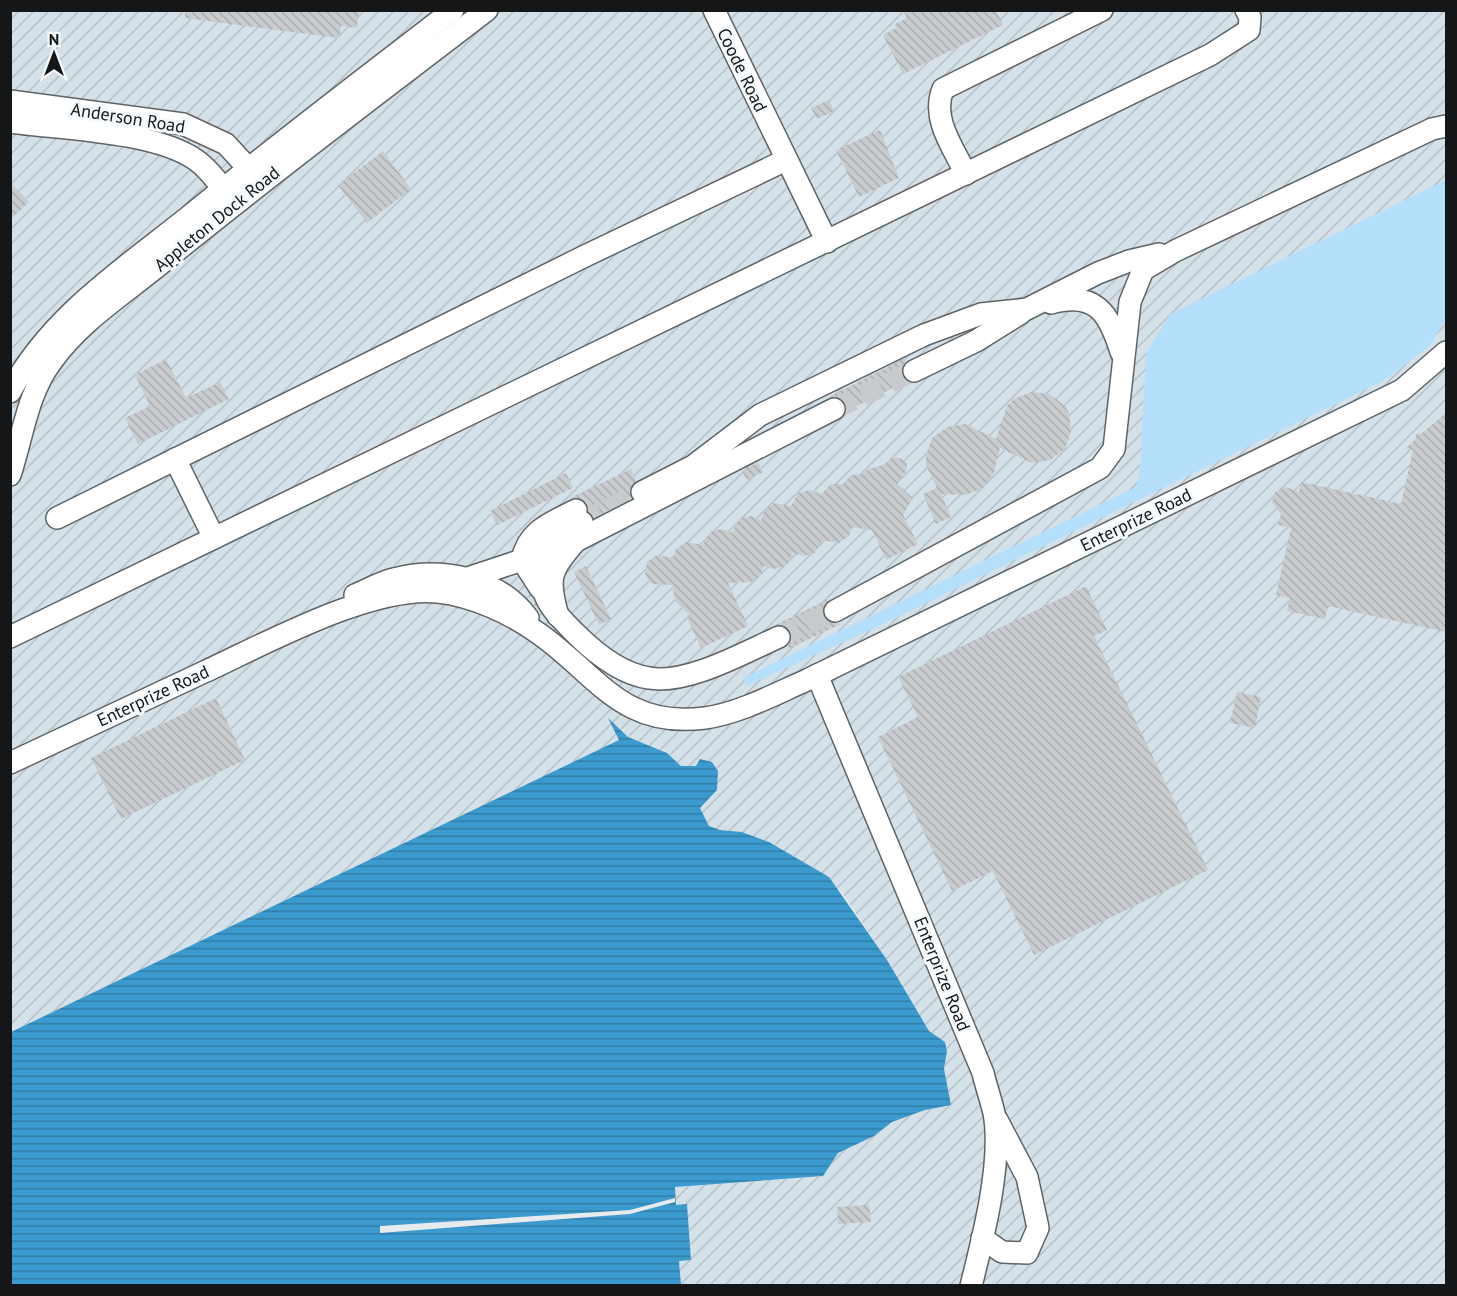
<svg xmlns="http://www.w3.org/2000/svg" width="1457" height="1296" font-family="'PT Sans',sans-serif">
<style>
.industrial{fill:url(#industrial-furrows)}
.grass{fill:#b5e0fb}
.water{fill:url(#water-rules)}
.pier{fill:#e7ebee}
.building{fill:url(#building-back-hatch)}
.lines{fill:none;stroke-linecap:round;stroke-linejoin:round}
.minor-tunnel{stroke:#c7cbce;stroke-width:21;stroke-dasharray:21 10;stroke-linecap:butt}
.minor-casing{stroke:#5f6366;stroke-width:24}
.minor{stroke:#fff;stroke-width:21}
.labels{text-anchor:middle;stroke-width:6;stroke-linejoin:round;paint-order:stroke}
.street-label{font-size:18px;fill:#141617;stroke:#f4f9fc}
</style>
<defs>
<pattern id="industrial-furrows" width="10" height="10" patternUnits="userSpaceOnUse" patternTransform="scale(1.5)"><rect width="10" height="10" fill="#d5e1e9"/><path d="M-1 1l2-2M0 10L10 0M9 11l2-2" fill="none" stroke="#b6c0c7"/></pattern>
<pattern id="water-rules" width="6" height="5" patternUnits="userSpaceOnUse" patternTransform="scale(1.5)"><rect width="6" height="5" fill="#3b9bcf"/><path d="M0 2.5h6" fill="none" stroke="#307da7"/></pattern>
<pattern id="building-back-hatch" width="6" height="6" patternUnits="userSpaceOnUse" patternTransform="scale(1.5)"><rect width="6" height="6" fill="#c8cccf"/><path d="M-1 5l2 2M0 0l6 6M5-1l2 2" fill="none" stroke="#abaeb1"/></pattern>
</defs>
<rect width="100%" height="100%" fill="#e7ebee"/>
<polygon class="industrial" points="11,11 1446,11 1446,1285 681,1285 679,1260 691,1260 687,1205 675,1205 675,1187 823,1176 838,1153 892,1122 925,1110 950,1105 944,1069 947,1051 945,1042 929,1031 913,1007 887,960 841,891 810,867 769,842 742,832 720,830 709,826 700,808 717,790 717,768 712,762 701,761 697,766 681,766 667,753 628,737 610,720 620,740 11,1032"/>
<polygon class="grass" points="1446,180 1446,318 1430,346 1383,381 879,626 746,686 743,678 1136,487 1140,472 1146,353 1170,314"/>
<polygon class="water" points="608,718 628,737 667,753 681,766 696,766 700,759 712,762 718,771 717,790 700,808 709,826 720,830 742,832 769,842 829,877 887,960 929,1031 945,1042 947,1051 944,1069 951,1105 925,1110 892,1122 874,1136 838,1153 823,1176 675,1187 676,1205 687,1204 691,1260 679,1261 681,1285 11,1286 11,1032 619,740"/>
<polygon class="pier" points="675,1198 675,1202 630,1214 380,1233 380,1226 630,1210"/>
<g class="building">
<polygon points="185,10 359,10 357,28 341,26 339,38 185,18"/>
<polygon points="903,10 996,10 1003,25 903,74 883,35 896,28 895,24 907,18"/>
<polygon points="829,100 834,111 817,119 811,108"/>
<polygon points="880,130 899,178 859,197 836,150"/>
<polygon points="383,151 411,189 367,223 338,185"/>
<polygon points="10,182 29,202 10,220"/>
<polygon points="907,357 901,371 907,381 847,411 841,399 829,397"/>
<polygon points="166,359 186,398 220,382 229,399 138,444 125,418 150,406 135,375"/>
<polygon points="1031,392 1049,394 1064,405 1069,413 1071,432 1065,449 1050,460 1032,463 1000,448 994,473 983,488 966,495 941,494 951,517 936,524 923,494 937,488 926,465 926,455 932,438 947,427 965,424 996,439 1007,406 1014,399"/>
<polygon points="1446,413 1446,632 1328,606 1325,619 1287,611 1290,598 1276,595 1291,528 1278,525 1281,514 1272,503 1275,492 1286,487 1299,492 1301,482 1401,504 1413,450 1406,448 1415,440 1417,433 1421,434"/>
<polygon points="892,457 902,459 907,464 906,471 897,484 913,498 903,515 918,544 886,560 872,530 852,527 849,536 839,543 822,540 815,553 803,556 793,553 786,566 774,569 764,566 761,575 751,582 728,583 748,626 701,648 687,618 691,616 675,601 672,585 652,584 645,574 647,562 657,555 673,558 676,549 686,542 703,545 710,532 722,529 732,533 739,519 751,516 761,520 765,510 774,503 791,506 798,493 810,490 821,494 831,484 843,484 851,475 863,474 868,469 884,465"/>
<polygon points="758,462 763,472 747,480 742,471"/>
<polygon points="631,469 636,481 629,491 631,498 594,518 583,500 570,498"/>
<polygon points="566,473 573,488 497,525 490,511"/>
<polygon points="586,566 611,619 599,625 574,572"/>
<polygon points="1086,586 1107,630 1094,636 1208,870 1034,955 993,871 952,891 878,737 918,717 898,677"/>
<polygon points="829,599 824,605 824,616 829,622 841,624 786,650 792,639 791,632 786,626 775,625"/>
<polygon points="1237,692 1261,697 1255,728 1230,723"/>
<polygon points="216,698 245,760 121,819 91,758"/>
<polygon points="869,1205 871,1222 838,1224 837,1207"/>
</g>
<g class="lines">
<g class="minor-tunnel">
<polyline points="834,409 914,371"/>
<polyline points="582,522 642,492"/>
<polyline points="779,637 835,611"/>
</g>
<g class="minor-casing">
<g id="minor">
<polyline points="714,10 827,242"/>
<polyline points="10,101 183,124 226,144 258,179"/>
<path d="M10,122C61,129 155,131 196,160C210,170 220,185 230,198"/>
<path d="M966,174C953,147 931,119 943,89L1102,10"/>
<path d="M1051,303C1096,291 1109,313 1121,352"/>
<polyline points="914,371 976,341 1021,313"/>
<path d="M10,392C50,317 122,270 187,218C274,147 364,79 453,10"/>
<polyline points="175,459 214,538"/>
<path d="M10,475C23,436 27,394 52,361C80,321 127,292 164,261C269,175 379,93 487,10"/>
<polyline points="642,492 693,466 760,415 924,335 981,314 1027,309 1098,273 1129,261 1159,254"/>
<polyline points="57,518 583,257 786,160"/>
<path d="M582,522L561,535L540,558C540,597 547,605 575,633C594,652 621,674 649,678C687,685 745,652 779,637"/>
<polyline points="468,578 522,560"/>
<path d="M540,588L522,560C528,530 551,523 576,510"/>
<path d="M355,595C367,590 381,582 394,579C440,567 498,577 528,618"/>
<polyline points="835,611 1100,468 1114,449 1130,302 1143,270 1175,251 1432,129 1446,126"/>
<path d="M558,616C547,578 550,570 576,541L834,409"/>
<polyline points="10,637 1210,55 1249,30 1250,17 1246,10"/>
<path d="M817,675L983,1073C986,1086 991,1100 994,1113C1003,1161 983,1238 971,1286"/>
<path d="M10,763C75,733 139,702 204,672C265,644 371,585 438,592C473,596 510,613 538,633C597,674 621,729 705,718C740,713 775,694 807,680L1402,390L1446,352"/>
<polyline points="982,1238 1002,1252 1027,1253 1038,1228 1027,1177 997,1120"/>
</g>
</g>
<use href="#minor" class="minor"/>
</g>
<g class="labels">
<g class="street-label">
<text transform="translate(742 70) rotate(64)" y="6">Coode Road</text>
<text transform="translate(128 118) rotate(9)" y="6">Anderson Road</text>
<text transform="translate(217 219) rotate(-39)" y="6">Appleton Dock Road</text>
<text transform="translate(1136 520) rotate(-26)" y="6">Enterprize Road</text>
<text transform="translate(153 696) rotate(-25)" y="6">Enterprize Road</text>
<text transform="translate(942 974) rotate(68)" y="6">Enterprize Road</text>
</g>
</g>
<rect width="1457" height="1296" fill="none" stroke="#141617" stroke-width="24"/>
<g transform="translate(54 54)" stroke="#f4f9fc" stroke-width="4.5" paint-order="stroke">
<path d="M0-4.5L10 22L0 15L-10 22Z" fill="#141617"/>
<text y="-9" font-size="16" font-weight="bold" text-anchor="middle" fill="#141617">N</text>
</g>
</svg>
